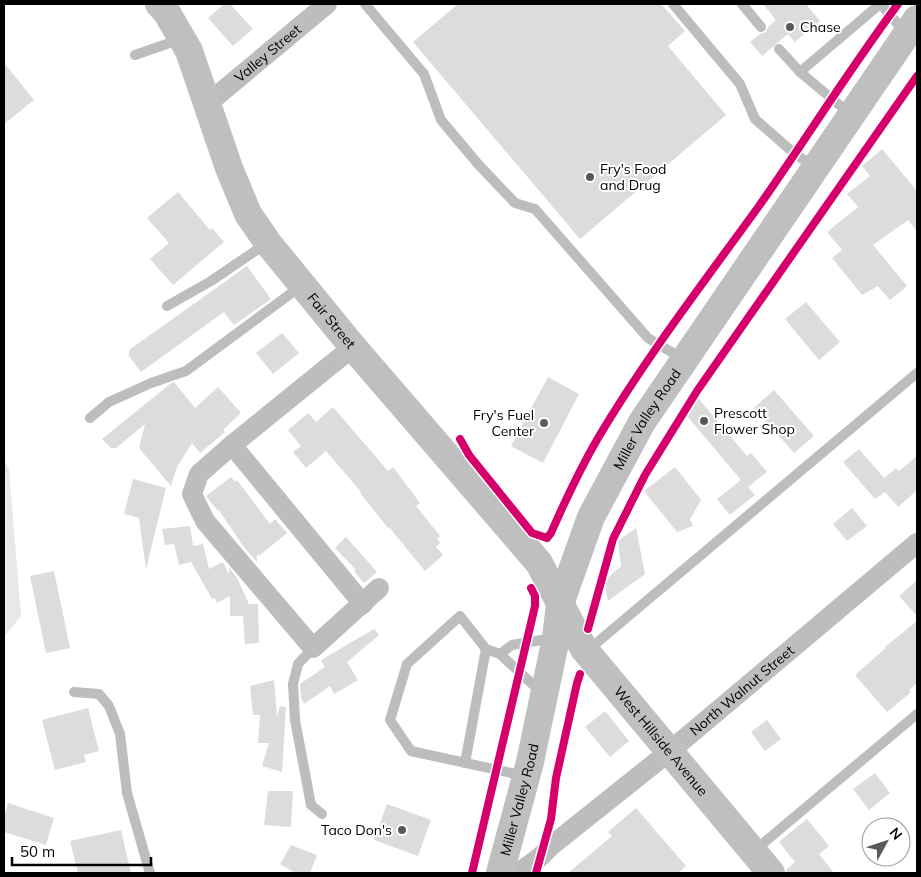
<svg xmlns="http://www.w3.org/2000/svg" width="921" height="877" font-family="Mulish,sans-serif">
<style>
.green{fill:#e8e8e8}
.building{fill:#dcdcdc}
.lines{fill:none;stroke-linecap:round;stroke-linejoin:round}
.lane{stroke:#bdbdbd;stroke-width:10}
.street{stroke:#bdbdbd;stroke-width:20}
.secondary{stroke:#bfbfbf;stroke-width:28}
.cycleway-casing{stroke:#fff;stroke-width:11}
.cycleway{stroke:#d6006c;stroke-width:8}
.poi-dot{fill:#595959;stroke:#fff;stroke-width:2}
.labels{text-anchor:middle;stroke-width:4;stroke-linejoin:round;paint-order:stroke}
.poi-label{font-size:14px;fill:#000;stroke:#fff;text-anchor:start}
.street-label{font-size:14px;fill:#000;stroke:#fff}
</style>
<rect width="100%" height="100%" fill="#fff"/>
<polygon class="green" points="4,459 9,470 21,616 4,637"/>
<g class="building">
<polygon points="224,4 230,4 253,29 233,46 208,18"/>
<polygon points="458,4 661,4 685,31 668,46 726,115 580,239 413,42"/>
<polygon points="763,4 806,4 820,21 795,42 788,34 762,56 750,42 760,34 766,32 768,27 776,20"/>
<polygon points="4,63 34,100 4,124"/>
<polygon points="882,149 917,191 917,231 908,220 873,245 907,286 890,300 878,286 862,295 832,258 842,250 827,232 858,207 847,194 870,176 862,166"/>
<polygon points="178,192 210,230 212,228 224,242 173,285 150,259 169,243 147,218"/>
<polygon points="247,266 271,299 234,325 224,312 141,372 129,356 129,350"/>
<polygon points="806,302 840,342 819,360 785,319"/>
<polygon points="282,333 299,353 273,374 256,353"/>
<polygon points="548,377 579,394 543,463 511,446"/>
<polygon points="174,382 195,408 218,387 241,413 223,430 225,432 200,453 192,443 177,467 171,486 139,448 145,424 116,448 111,448 102,439 170,384"/>
<polygon points="774,390 814,436 794,453 754,408"/>
<polygon points="698,398 747,456 751,453 767,472 748,487 755,495 730,515 717,499 741,480 687,416"/>
<polygon points="333,407 388,471 393,467 420,503 416,506 440,536 437,539 440,543 436,547 443,555 425,571 389,527 388,528 360,493 361,492 326,451 306,468 293,452 301,446 288,430 308,413 316,422"/>
<polygon points="859,449 884,478 896,468 899,471 917,456 917,490 898,507 885,492 875,499 843,462"/>
<polygon points="675,467 701,500 690,519 693,526 677,532 644,491"/>
<polygon points="231,477 235,482 237,480 270,524 275,519 287,533 259,556 257,554 257,562 243,546 219,510 218,511 206,496"/>
<polygon points="133,479 166,488 146,569 139,518 124,514"/>
<polygon points="852,508 867,526 847,541 833,524"/>
<polygon points="190,526 193,546 203,544 209,569 223,562 229,575 229,568 236,576 249,604 258,604 259,643 245,644 243,616 230,616 230,596 217,603 215,598 212,599 191,562 179,565 174,544 165,545 162,529"/>
<polygon points="636,528 645,574 608,601 604,581 621,566 618,541"/>
<polygon points="346,537 377,572 364,583 354,571 356,570 335,548"/>
<polygon points="54,571 70,648 46,653 30,576"/>
<polygon points="917,580 917,616 899,596"/>
<polygon points="917,621 917,683 909,690 911,692 887,712 855,675 886,648 885,647"/>
<polygon points="374,629 379,635 347,662 358,680 334,694 330,686 304,704 301,698 300,684 325,667 321,660"/>
<polygon points="274,680 277,717 280,706 286,707 282,772 262,766 269,743 258,743 260,715 253,715 250,686"/>
<polygon points="88,708 99,751 84,755 86,762 55,770 42,720"/>
<polygon points="605,711 629,741 610,757 585,727"/>
<polygon points="767,720 781,739 765,751 751,732"/>
<polygon points="875,773 890,793 869,810 853,789"/>
<polygon points="268,791 293,791 291,827 264,825"/>
<polygon points="8,803 54,818 46,845 4,832 4,817"/>
<polygon points="387,804 431,820 418,856 374,840"/>
<polygon points="636,808 686,866 678,873 568,873 612,836 608,832"/>
<polygon points="807,819 829,846 819,854 834,873 786,873 786,870 795,862 779,842"/>
<polygon points="121,830 131,873 78,873 70,841"/>
<polygon points="291,845 317,855 310,873 295,873 280,864"/>
</g>
<g class="lines">
<g class="lane">
<polyline points="365,4 424,74 441,120 478,164 515,203 535,209 648,338 683,359"/>
<polyline points="673,4 740,84 755,119 795,154 815,167"/>
<polyline points="742,4 761,27"/>
<polyline points="881,4 906,34"/>
<polyline points="779,49 800,72"/>
<polyline points="135,55 181,39"/>
<polyline points="850,114 800,72 880,4"/>
<polyline points="167,306 211,281 267,243"/>
<polyline points="90,418 109,402 151,383 186,371 301,286"/>
<polyline points="313,648 298,664 293,684 295,720 311,805 322,814"/>
<polyline points="587,651 917,373"/>
<polyline points="500,654 512,645 553,638"/>
<polyline points="74,692 99,694 109,706 120,734 127,793 150,873"/>
<polyline points="465,763 486,649"/>
<polyline points="525,776 411,751 390,720 407,664 460,616 486,649 500,654 543,694"/>
<polyline points="754,851 917,714"/>
</g>
<g class="street">
<path id="s1" d="M207,104L327,4"/>
<polyline points="353,347 232,445 199,474 192,494 205,521 313,648 379,588"/>
<polyline points="232,445 363,604"/>
<path id="s2" d="M518,873L540,857L551,846L670,751L917,543"/>
</g>
<g class="secondary">
<path id="s3" d="M159,4L167,13L189,51L229,168L248,214L268,243L353,347L539,563L584,649L771,873"/>
<path id="s4" d="M500,873L530,762L556,638L560,604L591,517L642,422L917,19"/>
</g>
<g class="cycleway-casing">
<g id="cycleway">
<path d="M460,439L469,455L532,533L547,538L551,533C565,501 580,469 598,438C646,357 704,282 759,206C806,139 849,70 898,4"/>
<polyline points="588,629 613,539 645,475 697,391 917,76"/>
<polyline points="472,873 535,606 535,596 531,588"/>
<polyline points="536,873 551,819 556,778 577,683 580,674"/>
</g>
</g>
<use href="#cycleway" class="cycleway"/>
</g>
<g class="poi-dot">
<circle cx="790" cy="27" r="5"/>
<circle cx="590" cy="177" r="5"/>
<circle cx="704" cy="421" r="5"/>
<circle cx="544" cy="423" r="5"/>
<circle cx="402" cy="830" r="5"/>
</g>
<g class="labels">
<g class="poi-label">
<text x="800" y="32">Chase</text>
<text x="600" y="174">Fry's Food<tspan x="600" dy="16">and Drug</tspan></text>
<text x="714" y="418">Prescott<tspan x="714" dy="16">Flower Shop</tspan></text>
<text x="534" y="420" text-anchor="end">Fry's Fuel<tspan x="534" dy="16">Center</tspan></text>
<text x="392" y="835" text-anchor="end">Taco Don's</text>
</g>
<g class="street-label">
<text dy="5" stroke="none"><textPath href="#s1" startOffset="79">Valley Street</textPath></text>
<text dy="5" stroke="none"><textPath href="#s3" startOffset="365">Fair Street</textPath></text>
<text dy="5" stroke="none"><textPath href="#s4" startOffset="481">Miller Valley Road</textPath></text>
<text dy="5" stroke="none"><textPath href="#s2" startOffset="289">North Walnut Street</textPath></text>
<text dy="5" stroke="none"><textPath href="#s3" startOffset="901">West Hillside Avenue</textPath></text>
<text dy="5" stroke="none"><textPath href="#s4" startOffset="76">Miller Valley Road</textPath></text>
</g>
</g>
<rect width="921" height="877" fill="none" stroke="#000000" stroke-width="10"/>
<g transform="translate(886 842) rotate(50)"><circle r="24" fill="#ffffff" stroke="#999999"/>
<path d="M0-4L9 19L0 12L-9 19Z" fill="#595959"/>
<text y="-8" font-size="14" font-weight="bold" text-anchor="middle" fill="#000000">N</text>
</g>
<path d="M12 857v8h139v-8" fill="none" stroke="#000000" stroke-width="2.5"/>
<text x="20" y="857" font-size="15" fill="#000000" stroke="#ffffff" stroke-width="4" paint-order="stroke">50 m</text>
</svg>
